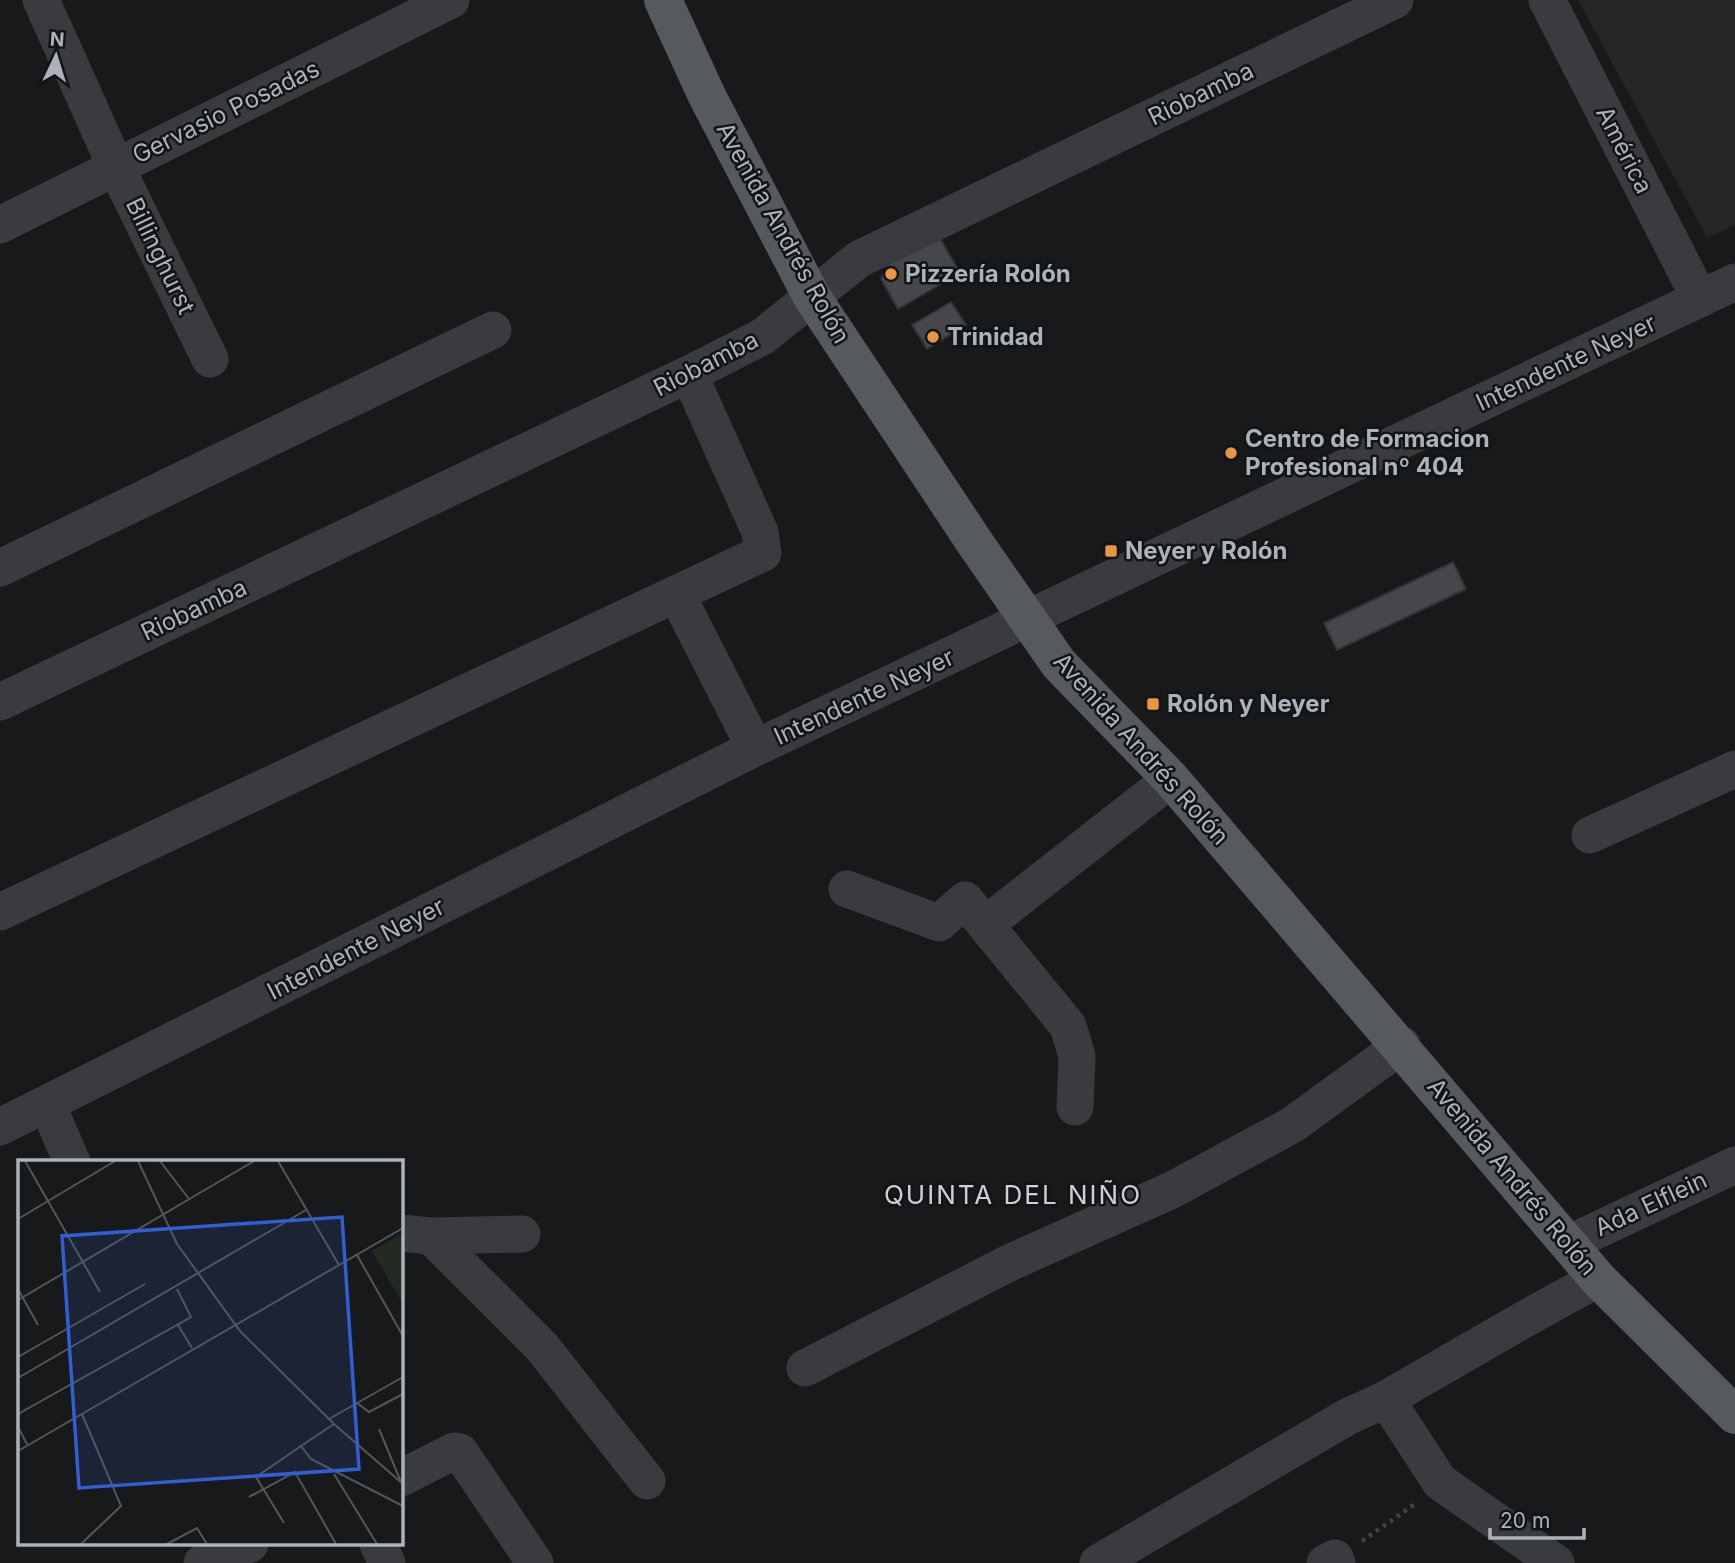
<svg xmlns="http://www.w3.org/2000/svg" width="1735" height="1563" font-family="Inter,sans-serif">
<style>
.built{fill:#242527}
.building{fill:#45474a;stroke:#323336;stroke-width:2}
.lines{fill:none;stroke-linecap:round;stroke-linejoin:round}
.path{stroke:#404346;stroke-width:4.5;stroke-dasharray:3.5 5;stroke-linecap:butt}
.minor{stroke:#3a3b3f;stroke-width:37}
.major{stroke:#56595e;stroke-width:38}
.poi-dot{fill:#ea9541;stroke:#131415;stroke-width:2.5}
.labels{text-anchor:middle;stroke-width:5;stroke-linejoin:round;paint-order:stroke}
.street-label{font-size:24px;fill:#abb2b9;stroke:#131415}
.poi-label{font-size:24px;font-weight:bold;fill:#abb2b9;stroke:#131415;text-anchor:start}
.neighbourhood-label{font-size:26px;letter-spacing:2px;fill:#ccd0d6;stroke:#131415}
.inset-road{fill:none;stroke:#53565a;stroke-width:2}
.view{fill:#325dd3;fill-opacity:0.15;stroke:#325dd3;stroke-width:3.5}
.inset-edge{fill:none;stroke:#abb2b9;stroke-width:3.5}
</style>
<rect width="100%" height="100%" fill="#18191a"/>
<polygon class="built" points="1578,0 1735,0 1735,225 1707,238"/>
<g class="building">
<polygon points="937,233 960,273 898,309 881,279 889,261"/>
<polygon points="951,302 966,325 927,349 912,325"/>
<polygon points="1453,562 1466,589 1337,650 1324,623"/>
</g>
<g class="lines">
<polyline class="path" points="1362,1541 1415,1504"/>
<g class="minor">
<polyline points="41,0 116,167 210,359"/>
<polyline points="1547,0 1700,299"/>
<polyline points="0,225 451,0"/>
<polyline points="0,568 493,330"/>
<polyline points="677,595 755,748"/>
<polyline points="0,702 689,374 762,337 859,259 1395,0"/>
<polyline points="1590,835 1735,769"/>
<polyline points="847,889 939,923 965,900 1068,1026 1077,1056 1075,1107"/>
<polyline points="0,912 763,553 760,532 689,374"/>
<polyline points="986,924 1171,779"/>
<polyline points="47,1104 72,1162"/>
<polyline points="0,1127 755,748 1735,282"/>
<polyline points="401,1233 431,1236 522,1234"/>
<polyline points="431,1236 542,1347 647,1481"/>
<polyline points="1568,1244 1735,1165"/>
<polyline points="805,1368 1009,1263 1172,1190 1292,1125 1402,1045"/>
<polyline points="401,1478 454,1451 460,1452 535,1563"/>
<polyline points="378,1544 387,1563"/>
<polyline points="202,1563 250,1544"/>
<polyline points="1098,1563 1347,1417 1386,1399"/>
<polyline points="1325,1563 1335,1558 1337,1563"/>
<path d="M1556,1563L1440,1482L1386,1399C1457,1359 1525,1317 1598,1279"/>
</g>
<polyline class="major" points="663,0 707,96 812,297 975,543 1059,664 1171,779 1598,1279 1735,1415"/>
</g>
<g class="poi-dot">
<circle cx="891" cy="274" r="7"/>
<circle cx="933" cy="337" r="7"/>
<circle cx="1231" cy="453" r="7"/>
<rect x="1104" y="544" width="14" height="14" rx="3.5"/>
<rect x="1146" y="697" width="14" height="14" rx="3.5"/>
</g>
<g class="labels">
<g class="street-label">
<text transform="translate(1201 94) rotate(-26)" y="8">Riobamba</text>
<text transform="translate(226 112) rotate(-26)" y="8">Gervasio Posadas</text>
<text transform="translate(1624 150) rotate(63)" y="8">América</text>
<text transform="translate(783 233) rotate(61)" y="8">Avenida Andrés Rolón</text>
<text transform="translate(160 256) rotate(64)" y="8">Billinghurst</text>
<text transform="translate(1566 363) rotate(-25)" y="8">Intendente Neyer</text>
<text transform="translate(706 364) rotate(-27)" y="8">Riobamba</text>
<text transform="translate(194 610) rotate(-25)" y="8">Riobamba</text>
<text transform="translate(864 697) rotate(-25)" y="8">Intendente Neyer</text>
<text transform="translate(1141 749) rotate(48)" y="8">Avenida Andrés Rolón</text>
<text transform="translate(356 949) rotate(-27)" y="8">Intendente Neyer</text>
<text transform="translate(1512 1177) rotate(50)" y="8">Avenida Andrés Rolón</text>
<text transform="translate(1651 1204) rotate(-25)" y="8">Ada Elflein</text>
</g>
<g class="poi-label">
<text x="905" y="282">Pizzería Rolón</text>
<text x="947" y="345">Trinidad</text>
<text x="1245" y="447">Centro de Formacion<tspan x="1245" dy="28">Profesional nº 404</tspan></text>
<text x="1125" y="559">Neyer y Rolón</text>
<text x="1167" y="712">Rolón y Neyer</text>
</g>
<g class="neighbourhood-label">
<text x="1013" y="1204">QUINTA DEL NIÑO</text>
</g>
</g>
<g transform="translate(18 1160)">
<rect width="385" height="385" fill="#18191a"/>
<path d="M385,73V144L354,91Z" fill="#232a22"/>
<path class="inset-road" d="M7,1L82,132M120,1L159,84L222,171L316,264L385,324M142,1L171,39M260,1L321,105M0,59L97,1M339,95L385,176M0,129L20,165M0,140L236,1M160,165L174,188M0,197L127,124M0,218L288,50M339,243L351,252L385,234M0,254L173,157L159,129M311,259L385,217M316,264L283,286L293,299L385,346M0,267L10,286M361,269L383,322M0,291L385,68M316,314L359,384M231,337L277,312L318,384M266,363L238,317L283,286M63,384L103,346L64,254M149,384L179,368L189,384"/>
<path class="view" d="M324,57L341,309L61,328L44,76Z"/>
<rect width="385" height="385" class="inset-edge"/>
</g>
<g transform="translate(56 56) rotate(4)" stroke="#131415" stroke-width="5" paint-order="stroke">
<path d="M0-5L12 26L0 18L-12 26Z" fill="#abb2b9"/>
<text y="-10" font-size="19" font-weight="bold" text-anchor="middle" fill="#abb2b9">N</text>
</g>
<path d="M1490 1528v10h94v-10" fill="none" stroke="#abb2b9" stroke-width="3.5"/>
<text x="1500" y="1528" font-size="21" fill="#abb2b9" stroke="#131415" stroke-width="5" paint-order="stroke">20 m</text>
</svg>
